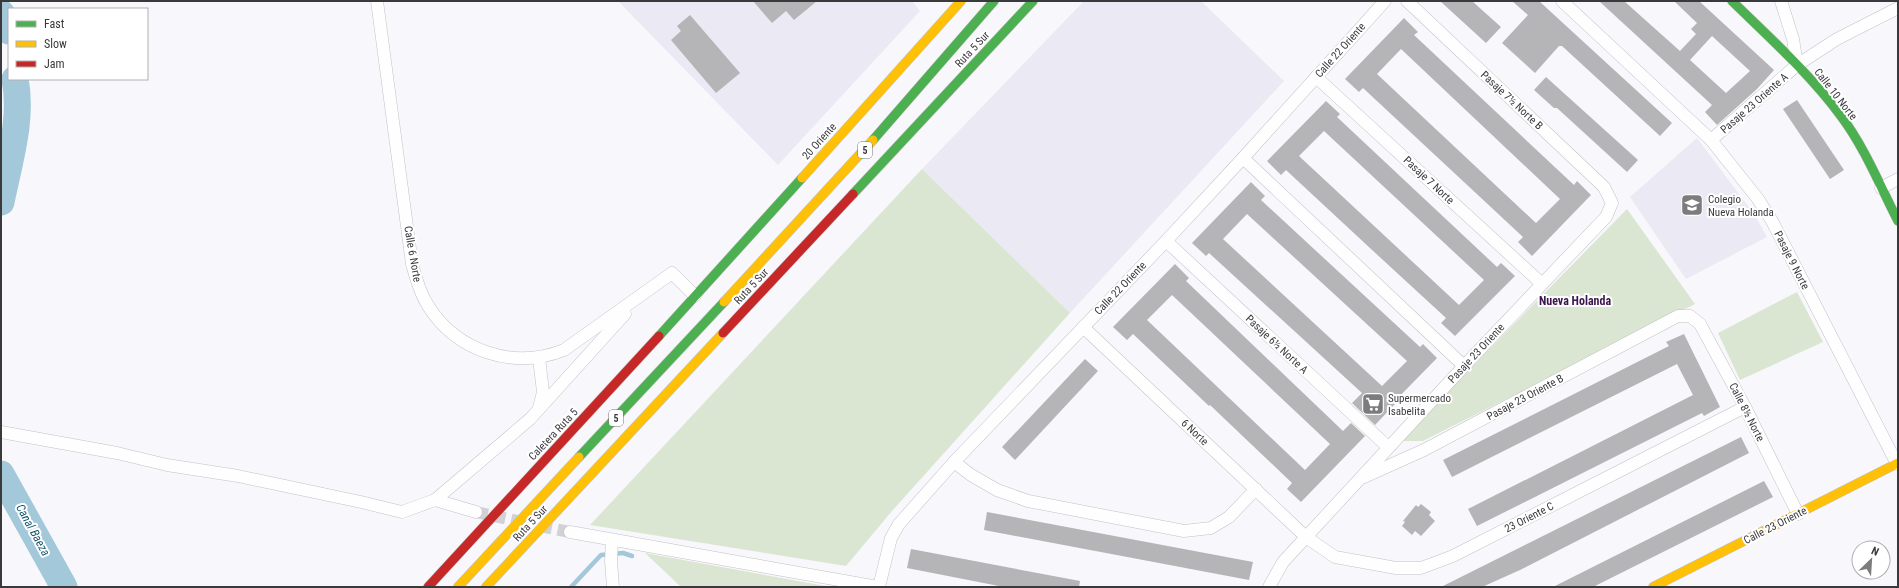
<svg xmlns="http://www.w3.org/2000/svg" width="1899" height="588" font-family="'Roboto Condensed',sans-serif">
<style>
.built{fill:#ebe9f3}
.green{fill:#dae6d2}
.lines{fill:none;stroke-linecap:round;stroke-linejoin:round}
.stream{stroke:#a3c8da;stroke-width:4.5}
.river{stroke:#a3c8da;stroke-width:27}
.building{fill:#b5b4b6;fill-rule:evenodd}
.street-tunnel{stroke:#d2d1d6;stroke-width:12;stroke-dasharray:12 6;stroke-linecap:butt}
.street-casing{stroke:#c2c1c4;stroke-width:13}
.fast-casing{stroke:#c2c1c4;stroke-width:10}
.slow-casing{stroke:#c2c1c4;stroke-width:10}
.jam-casing{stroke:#c2c1c4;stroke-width:10}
.street{stroke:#fefeff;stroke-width:12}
.fast{stroke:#4caf50;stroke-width:9}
.slow{stroke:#ffc107;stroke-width:9}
.jam{stroke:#c62828;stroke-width:9}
.labels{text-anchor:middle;stroke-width:4;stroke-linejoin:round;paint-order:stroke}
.shield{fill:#fff;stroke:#757476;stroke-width:1}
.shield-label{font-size:10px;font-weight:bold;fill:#3a393c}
.street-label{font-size:11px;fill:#3a393c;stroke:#fff}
.poi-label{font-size:11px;fill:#3a393c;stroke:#fff;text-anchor:start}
.neighbourhood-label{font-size:12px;font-weight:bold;fill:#39164d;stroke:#fff}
.water-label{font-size:12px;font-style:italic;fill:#10566f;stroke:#fff}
</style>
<rect width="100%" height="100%" fill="#f8f7fc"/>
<g class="built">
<polygon points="618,1 912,1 920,11 778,165"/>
<polygon points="1084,1 1201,1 1284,81 1070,313 922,169"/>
<polygon points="1697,138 1754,214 1767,237 1686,279 1630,197"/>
</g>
<g class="green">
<polygon points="922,169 1070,313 892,511 846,566 590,525"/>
<polygon points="1627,209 1695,304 1423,441 1399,441"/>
<polygon points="1797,292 1823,342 1740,380 1718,333"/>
<polygon points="645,553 831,587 681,587"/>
</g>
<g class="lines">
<polyline class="stream" points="571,587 601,555 623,553 632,556"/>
<g class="river">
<polyline points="1,13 6,21 9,31"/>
<path d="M1,202C9,162 23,119 15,79"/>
<polyline points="1,474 64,587"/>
</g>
</g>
<g class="building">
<polygon points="753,1 817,1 794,20 786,11 772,23"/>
<polygon points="1440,1 1472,1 1501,27 1486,43"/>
<polygon points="1512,1 1539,1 1672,123 1660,136 1562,46 1559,46 1535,73 1502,43 1528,15"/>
<path d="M1599,1H1624L1680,51L1696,34L1691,29L1697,23L1674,1H1699L1774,70L1757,89L1717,125L1705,112L1712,105ZM1712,36L1750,71L1726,93L1690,60Z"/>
<polygon points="690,15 740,73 716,93 671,40 681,31 677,26"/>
<path d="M1404,18L1418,32L1414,35L1574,185L1577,181L1591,195L1532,256L1518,242L1523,237L1363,88L1359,92L1345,79ZM1401,49L1560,199L1536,223L1377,74Z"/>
<polygon points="1546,77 1638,160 1627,172 1557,108 1554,108 1534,90"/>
<polygon points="1797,100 1844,170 1830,179 1783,109"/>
<path d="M1326,101L1340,114L1337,117L1497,267L1501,263L1515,276L1455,336L1441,323L1446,318L1371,249L1286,170L1281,175L1267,161ZM1324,131L1484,280L1459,305L1299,156Z"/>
<path d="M1251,182L1265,196L1261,200L1420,347L1423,344L1437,358L1393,403L1395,404L1375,425L1352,403L1362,393L1209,253L1206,256L1192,243ZM1247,214L1407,361L1382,386L1223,239Z"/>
<path d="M1175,264L1189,278L1186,281L1343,431L1351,423L1365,436L1301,502L1287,489L1292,483L1210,405L1209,406L1133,334L1127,340L1113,327ZM1172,295L1330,444L1305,470L1147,320Z"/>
<polygon points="1684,334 1720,407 1704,416 1702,413 1477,526 1468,509 1693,395 1677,364 1452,477 1443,460 1669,346 1666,342"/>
<polygon points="1085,359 1098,371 1015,460 1002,447"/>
<polygon points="1741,437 1749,453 1520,570 1482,587 1441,587"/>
<polygon points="1764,481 1773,497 1593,587 1553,587"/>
<polygon points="1421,504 1431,512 1429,515 1435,521 1421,536 1415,531 1412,535 1402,526 1405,522 1403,521 1416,505 1418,507"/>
<polygon points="987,512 1253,562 1249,580 984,530"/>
<polygon points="911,549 1080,581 1079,587 1004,587 907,568"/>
</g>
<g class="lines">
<g class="street-tunnel">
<polyline points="476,512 522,522"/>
<polyline points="540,526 570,532"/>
</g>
<g class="street-casing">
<g id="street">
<path d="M377,1L412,264C416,278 419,291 427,304C456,352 514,370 564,350L672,273L695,296"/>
<polyline points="1562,1 1711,140 1758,199 1772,221 1897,464"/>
<polyline points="1781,1 1793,39 1797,65"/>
<polyline points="1316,77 1541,283"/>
<polyline points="1711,140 1797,65 1837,39 1898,8"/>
<polyline points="1243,158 1464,366"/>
<polyline points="1881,188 1898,179"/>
<polyline points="1166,241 1388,447"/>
<polyline points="1083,327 1306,537 1335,557 1396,568 1421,568 1453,556 1745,407"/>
<polyline points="539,358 543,392 539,408"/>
<polyline points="1,432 117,453 167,465 238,476 361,502 402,512 435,500 476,512"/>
<polyline points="954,462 971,475 997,490 1028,501 1184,531 1211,528 1229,517 1256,489"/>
<polyline points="1364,477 1424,450 1678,316 1690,316 1700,324 1745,407 1798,514"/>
<polyline points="435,500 530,419 625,314"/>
<polyline points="570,532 878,587"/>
<polyline points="612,540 611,561 613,587"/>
<polyline points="879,587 891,538 899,524 954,462 1166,241 1243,158 1385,1"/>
<polyline points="1269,587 1283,562 1464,366 1606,217 1612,203 1604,187 1407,1"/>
</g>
</g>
<g class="fast-casing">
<g id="fast">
<path d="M1732,1C1770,38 1810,74 1841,116C1865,148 1880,186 1898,221"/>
<polyline points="873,140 994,1"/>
<polyline points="853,194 1033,1"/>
<polyline points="659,336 802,178"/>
<polyline points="579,457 724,302"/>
</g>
</g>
<g class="slow-casing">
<g id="slow">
<polyline points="802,178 961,1"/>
<polyline points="724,302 873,140"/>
<polyline points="458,587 579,457"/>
<polyline points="486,587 723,333"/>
<polyline points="1653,587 1898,463"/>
</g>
</g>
<g class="jam-casing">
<g id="jam">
<polyline points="723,333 853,194"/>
<polyline points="428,587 659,336"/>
</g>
</g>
<use href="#street" class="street"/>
<use href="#fast" class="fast"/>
<use href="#slow" class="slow"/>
<use href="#jam" class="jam"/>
</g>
<defs>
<g id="school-square" transform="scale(1.15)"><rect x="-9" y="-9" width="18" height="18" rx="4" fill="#7c7c7f" stroke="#fff"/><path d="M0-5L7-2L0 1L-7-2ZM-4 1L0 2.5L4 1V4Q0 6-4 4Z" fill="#fff"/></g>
<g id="supermarket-square" transform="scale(1.15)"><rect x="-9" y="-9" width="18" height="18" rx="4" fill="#7c7c7f" stroke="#fff"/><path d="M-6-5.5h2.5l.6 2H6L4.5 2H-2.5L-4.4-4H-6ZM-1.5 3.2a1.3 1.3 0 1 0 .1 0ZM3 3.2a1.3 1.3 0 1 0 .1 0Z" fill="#fff"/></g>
</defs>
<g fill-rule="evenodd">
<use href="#school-square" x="1692" y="205"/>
<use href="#supermarket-square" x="1373" y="404"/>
</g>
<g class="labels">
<g class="shield">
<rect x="858" y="142" width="14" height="16" rx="3"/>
<rect x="609" y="410" width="14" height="16" rx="3"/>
</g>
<g class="shield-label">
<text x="865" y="154">5</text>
<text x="616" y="422">5</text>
</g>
<g class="street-label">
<text transform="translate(972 49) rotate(-47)" y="4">Ruta 5 Sur</text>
<text transform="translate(1340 50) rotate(-48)" y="4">Calle 22 Oriente</text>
<text transform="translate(1836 94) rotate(52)" y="4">Calle 10 Norte</text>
<text transform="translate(1512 100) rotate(43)" y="4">Pasaje 7½ Norte B</text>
<text transform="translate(1754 103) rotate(-41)" y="4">Pasaje 23 Oriente A</text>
<text transform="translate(819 141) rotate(-48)" y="4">20 Oriente</text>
<text transform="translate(1429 180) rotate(43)" y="4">Pasaje 7 Norte</text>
<text transform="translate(413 254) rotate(80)" y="4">Calle 6 Norte</text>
<text transform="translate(1792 260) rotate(63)" y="4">Pasaje 9 Norte</text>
<text transform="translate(751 286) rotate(-47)" y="4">Ruta 5 Sur</text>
<text transform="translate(1120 288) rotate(-46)" y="4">Calle 22 Oriente</text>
<text transform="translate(1277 344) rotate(43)" y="4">Pasaje 6½ Norte A</text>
<text transform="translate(1476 353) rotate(-47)" y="4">Pasaje 23 Oriente</text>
<text transform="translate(1525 397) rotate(-28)" y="4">Pasaje 23 Oriente B</text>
<text transform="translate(1747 412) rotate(63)" y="4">Calle 8½ Norte</text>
<text transform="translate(1195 432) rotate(43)" y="4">6 Norte</text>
<text transform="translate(553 434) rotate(-47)" y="4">Caletera Ruta 5</text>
<text transform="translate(1529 517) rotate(-27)" y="4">23 Oriente C</text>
<text transform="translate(530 523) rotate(-47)" y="4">Ruta 5 Sur</text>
<text transform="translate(1775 525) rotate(-27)" y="4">Calle 23 Oriente</text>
</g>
<g class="poi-label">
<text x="1708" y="203">Colegio<tspan x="1708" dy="13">Nueva Holanda</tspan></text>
<text x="1388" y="402">Supermercado<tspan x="1388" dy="13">Isabelita</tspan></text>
</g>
<g class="neighbourhood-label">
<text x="1575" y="305">Nueva Holanda</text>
</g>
<g class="water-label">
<text transform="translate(33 530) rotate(61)" y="4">Canal Baeza</text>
</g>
</g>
<rect width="1899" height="588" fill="none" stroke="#3a393c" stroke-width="4"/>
<rect x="8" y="8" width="140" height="72" fill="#ffffff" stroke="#b0b0b1"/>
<rect x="16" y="21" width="20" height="6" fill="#4caf50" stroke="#b0b0b1"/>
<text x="44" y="28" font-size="12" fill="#3a393c">Fast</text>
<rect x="16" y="41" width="20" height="6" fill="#ffc107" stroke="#b0b0b1"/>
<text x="44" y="48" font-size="12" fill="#3a393c">Slow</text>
<rect x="16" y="61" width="20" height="6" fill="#c62828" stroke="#b0b0b1"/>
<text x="44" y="68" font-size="12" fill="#3a393c">Jam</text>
<g transform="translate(1871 560) rotate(25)"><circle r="19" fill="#ffffff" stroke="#b0b0b1"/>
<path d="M0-3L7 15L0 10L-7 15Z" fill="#7c7c7f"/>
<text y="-6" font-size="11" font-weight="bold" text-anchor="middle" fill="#3a393c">N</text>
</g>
</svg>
